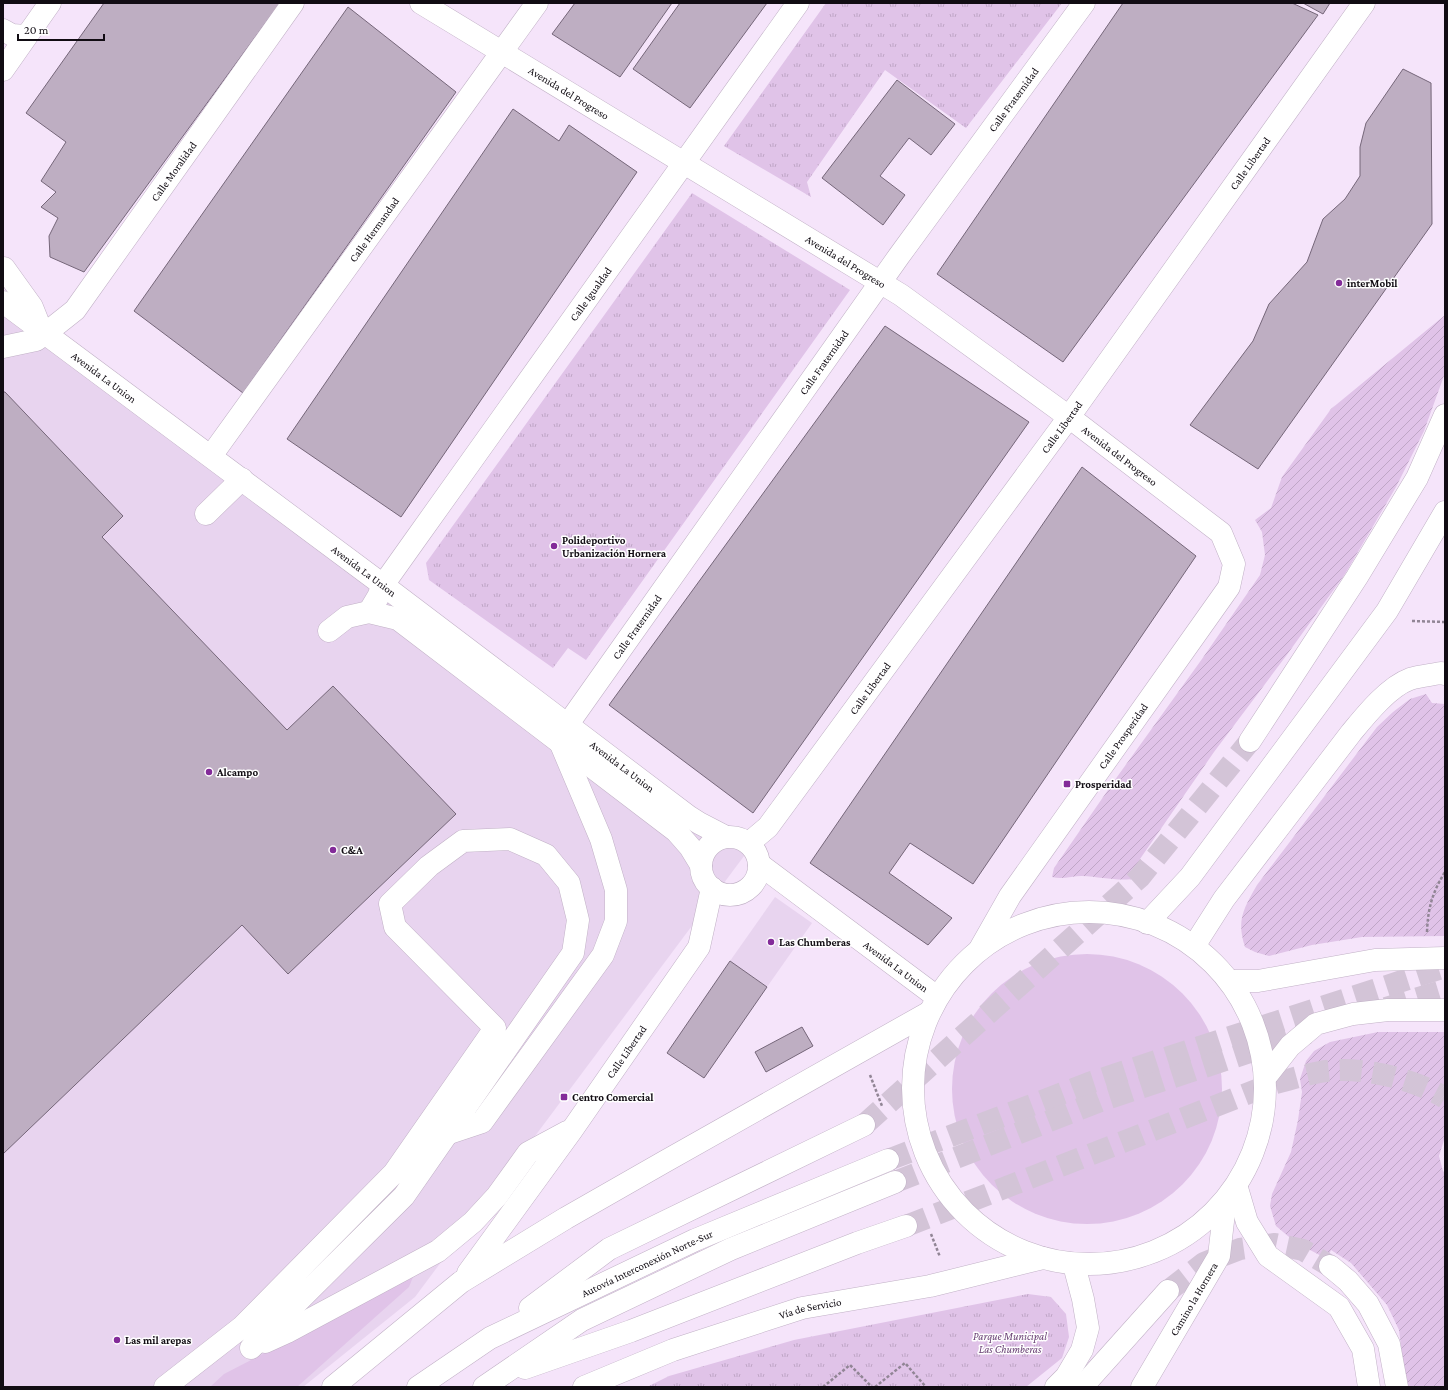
<svg xmlns="http://www.w3.org/2000/svg" width="1448" height="1390" font-family="'Crimson Pro',serif">
<style>
.built{fill:#e8d4ef}
.grass{fill:#e0c3e8}
.park{fill:url(#park-tufts)}
.garden{fill:url(#garden-furrows)}
.building{fill:#beaec2;stroke:#756679}
.lines{fill:none;stroke-linecap:round;stroke-linejoin:round}
.highway-tunnel{stroke:#d3c4d7;stroke-width:22;stroke-dasharray:22 11;stroke-linecap:butt}
.minor-casing{stroke:#c1b1c6;stroke-width:23}
.highway-casing{stroke:#c1b1c6;stroke-width:23}
.path{stroke:#918595;stroke-width:2.5;stroke-dasharray:3 2;stroke-linecap:butt}
.minor{stroke:#fff;stroke-width:22}
.highway{stroke:#fff;stroke-width:22}
.poi-dot{fill:#832b99;stroke:#fff;stroke-width:1.5}
.labels{text-anchor:middle;stroke-width:3;stroke-linejoin:round;paint-order:stroke}
.street-label{font-size:11px;fill:#110c13;stroke:#fff}
.poi-label{font-size:11px;font-weight:bold;fill:#110c13;stroke:#fff;text-anchor:start}
.park-label{font-size:11px;font-style:italic;fill:#694074;stroke:#fff}
</style>
<defs>
<pattern id="park-tufts" width="24" height="20" patternUnits="userSpaceOnUse"><rect width="24" height="20" fill="#e0c3e8"/><path d="M3 7l-1-3M5 7V3M7 7l1-3M15 17l-1-3M17 17v-4M19 17l1-3" fill="none" stroke="#bfa6c6"/></pattern>
<pattern id="garden-furrows" width="10" height="10" patternUnits="userSpaceOnUse"><rect width="10" height="10" fill="#e0c3e8"/><path d="M-1 1l2-2M0 10L10 0M9 11l2-2" fill="none" stroke="#bfa6c6"/></pattern>
</defs>
<rect width="100%" height="100%" fill="#f5e4fa"/>
<g class="built">
<polygon points="13,299 750,848 415,1297 303,1387 3,1387 3,309"/>
<polygon points="775,897 812,923 767,987 730,961"/>
</g>
<g class="grass">
<circle cx="1087" cy="1089" r="135"/>
<polygon points="413,1277 409,1287 297,1387 210,1387 224,1374"/>
</g>
<g class="park">
<polygon points="826,3 1062,3 966,128 885,70 807,182 811,197 724,146"/>
<polygon points="692,193 850,290 586,660 568,648 553,668 429,580 426,563"/>
<polygon points="1028,1294 1051,1297 1066,1314 1069,1337 1062,1358 1026,1387 647,1387 669,1376 794,1340"/>
</g>
<g class="garden">
<path d="M1445,315V373L1424,431L1396,487L1345,574L1286,656L1214,752L1140,859L1154,871C1131,886 1108,877 1082,876C1072,876 1062,880 1052,877L1054,868L1117,777L1202,659L1260,575L1265,555L1262,532L1255,520L1271,508L1282,477L1331,409Z"/>
<path d="M1426,694L1432,703L1445,704V936L1362,937L1312,945L1269,956L1255,952L1245,947C1236,920 1244,908 1257,885L1377,727L1393,712L1410,699Z"/>
<polygon points="1378,1032 1445,1032 1445,1137 1439,1156 1443,1171 1445,1173 1445,1387 1406,1387 1399,1330 1387,1305 1351,1263 1331,1250 1327,1259 1295,1242 1276,1226 1270,1206 1272,1194 1291,1152 1298,1120 1302,1092 1300,1079 1306,1061 1314,1051 1330,1042"/>
</g>
<g class="building">
<polygon points="104,3 280,3 84,272 50,257 49,236 58,218 41,207 56,192 41,181 66,142 26,113"/>
<polygon points="575,3 672,3 620,77 552,34"/>
<polygon points="680,3 767,3 690,108 633,69"/>
<polygon points="1123,3 1292,3 1318,15 1063,362 937,274"/>
<polygon points="1303,3 1330,3 1323,14"/>
<polygon points="348,7 456,92 243,393 134,311"/>
<polygon points="1403,69 1431,83 1432,224 1258,469 1190,425 1253,341 1269,304 1307,262 1323,219 1345,199 1360,176 1360,147 1366,123"/>
<polygon points="897,80 955,124 931,155 909,138 880,176 905,195 883,225 822,178"/>
<polygon points="513,109 559,141 569,125 637,172 401,517 287,439"/>
<polygon points="885,326 1029,422 753,813 609,705"/>
<polygon points="3,392 5,392 123,516 102,537 287,730 333,686 456,814 288,974 242,925 3,1154"/>
<polygon points="1082,467 1196,556 973,884 910,843 889,873 952,918 928,945 810,863"/>
<polygon points="730,961 767,987 704,1078 667,1053"/>
<polygon points="802,1027 813,1046 766,1072 755,1052"/>
</g>
<g class="lines">
<g class="highway-tunnel">
<polyline points="1386,1008 1445,990"/>
<polyline points="864,1125 1140,877 1250,741"/>
<polyline points="888,1160 1089,1083 1445,967"/>
<polyline points="895,1182 1100,1101 1308,1033"/>
<path d="M906,1226L1272,1084C1288,1080 1304,1075 1320,1072C1358,1065 1413,1078 1445,1098"/>
<polyline points="1168,1291 1204,1263 1240,1249 1275,1244 1303,1250 1330,1266"/>
</g>
<g class="minor-casing">
<g id="minor">
<path id="s1" d="M421,3L901,295L1069,417L1221,533L1234,564L1229,587L1010,896L981,947"/>
<polyline points="3,30 12,35 26,36"/>
<polyline points="3,70 50,3"/>
<polyline points="4,268 32,307 40,327"/>
<path id="s2" d="M3,302L383,585L688,816L699,823L726,837"/>
<path id="s3" d="M3,347L36,340L46,333L75,310L293,3"/>
<path id="s4" d="M211,456L537,3"/>
<polyline points="206,514 242,479"/>
<path id="s5" d="M369,612L378,597L383,585L415,540L798,3"/>
<polyline points="329,631 347,617 369,612 398,619 676,831 690,847 701,865"/>
<path id="s6" d="M568,724L899,256L1084,3"/>
<circle cx="730" cy="866" r="29"/>
<path id="s7" d="M749,843L768,827L1069,417L1364,3"/>
<path id="s8" d="M759,864L937,997"/>
<circle cx="1089" cy="1088" r="176"/>
<polyline points="1231,981 1258,981 1375,960 1445,958"/>
<polyline points="1268,1074 1290,1046 1316,1024 1353,1014 1388,1010 1445,1010"/>
<polyline points="446,1134 482,1122 603,955 616,921 616,890 601,839 560,742"/>
<path id="s9" d="M468,1273L572,1130L699,947L712,888"/>
<polyline points="265,1342 287,1332 438,1251 473,1222 497,1196 528,1153 567,1132"/>
<polyline points="165,1387 242,1327 394,1173 495,1028 395,927 390,904 429,866 463,841 510,839 546,855 569,883 578,920 573,953 404,1196 251,1348"/>
<polyline points="333,1387 461,1282 566,1218 664,1162 928,1013"/>
<path id="s10" d="M584,1387L673,1350L802,1308L930,1286L1043,1258"/>
<polyline points="1056,1387 1066,1377 1082,1350 1088,1328 1083,1299 1074,1265"/>
<path id="s11" d="M1142,1387L1219,1256L1225,1204"/>
</g>
</g>
<g class="highway-casing">
<g id="highway">
<polyline points="1250,741 1357,577 1417,478 1445,415"/>
<polyline points="1147,923 1190,877 1387,611 1445,512"/>
<path d="M1194,946L1224,899L1351,733C1365,716 1388,687 1410,679C1419,676 1431,675 1441,673L1445,674"/>
<polyline points="1237,1188 1247,1222 1268,1256 1339,1307 1363,1349 1369,1387"/>
<polyline points="1330,1266 1348,1281 1368,1304 1389,1344 1397,1387"/>
<polyline points="530,1308 609,1249 864,1125"/>
<polyline points="525,1368 631,1331 857,1243 906,1226"/>
<path id="s12" d="M418,1387L490,1338L695,1240L888,1160"/>
<polyline points="484,1387 582,1320 731,1249 895,1182"/>
<polyline points="1082,1387 1168,1291"/>
</g>
</g>
<g class="path">
<polyline points="1412,621 1445,622"/>
<path d="M1427,932C1428,908 1432,893 1445,872"/>
<polyline points="870,1075 882,1106"/>
<polyline points="931,1234 940,1257"/>
<polyline points="823,1387 850,1365 872,1387"/>
<polyline points="875,1387 905,1363 926,1387"/>
</g>
<use href="#minor" class="minor"/>
<use href="#highway" class="highway"/>
</g>
<g class="poi-dot">
<circle cx="1339" cy="283" r="4"/>
<circle cx="554" cy="546" r="4"/>
<circle cx="209" cy="772" r="4"/>
<rect x="1063" y="780" width="8" height="8" rx="2"/>
<circle cx="333" cy="850" r="4"/>
<circle cx="771" cy="942" r="4"/>
<rect x="560" y="1093" width="8" height="8" rx="2"/>
<circle cx="117" cy="1340" r="4"/>
</g>
<g class="labels">
<g class="street-label">
<text dy="4" stroke="none"><textPath href="#s1" startOffset="173">Avenida del Progreso</textPath></text>
<text dy="4" stroke="none"><textPath href="#s6" startOffset="767">Calle Fraternidad</textPath></text>
<text dy="4" stroke="none"><textPath href="#s7" startOffset="845">Calle Libertad</textPath></text>
<text dy="4" stroke="none"><textPath href="#s3" startOffset="253">Calle Moralidad</textPath></text>
<text dy="4" stroke="none"><textPath href="#s4" startOffset="279">Calle Hermandad</textPath></text>
<text dy="4" stroke="none"><textPath href="#s1" startOffset="497">Avenida del Progreso</textPath></text>
<text dy="4" stroke="none"><textPath href="#s5" startOffset="388">Calle Igualdad</textPath></text>
<text dy="4" stroke="none"><textPath href="#s6" startOffset="443">Calle Fraternidad</textPath></text>
<text dy="4" stroke="none"><textPath href="#s2" startOffset="126">Avenida La Union</textPath></text>
<text dy="4" stroke="none"><textPath href="#s7" startOffset="521">Calle Libertad</textPath></text>
<text dy="4" stroke="none"><textPath href="#s1" startOffset="833">Avenida del Progreso</textPath></text>
<text dy="4" stroke="none"><textPath href="#s2" startOffset="450">Avenida La Union</textPath></text>
<text dy="4" stroke="none"><textPath href="#s6" startOffset="119">Calle Fraternidad</textPath></text>
<text dy="4" stroke="none"><textPath href="#s7" startOffset="197">Calle Libertad</textPath></text>
<text transform="translate(1123 736) rotate(-55)" y="4">Calle Prosperidad</text>
<text dy="4" stroke="none"><textPath href="#s2" startOffset="774">Avenida La Union</textPath></text>
<text dy="4" stroke="none"><textPath href="#s8" startOffset="171">Avenida La Union</textPath></text>
<text dy="4" stroke="none"><textPath href="#s9" startOffset="272">Calle Libertad</textPath></text>
<text dy="4" stroke="none"><textPath href="#s12" startOffset="261">Autovía Interconexión Norte-Sur</textPath></text>
<text dy="4" stroke="none"><textPath href="#s11" startOffset="102">Camino la Hornera</textPath></text>
<text dy="4" stroke="none"><textPath href="#s10" startOffset="240">Vía de Servicio</textPath></text>
</g>
<g class="poi-label">
<text x="1347" y="287">interMobil</text>
<text x="562" y="544">Polideportivo<tspan x="562" dy="13">Urbanización Hornera</tspan></text>
<text x="217" y="776">Alcampo</text>
<text x="1075" y="788">Prosperidad</text>
<text x="341" y="854">C&amp;A</text>
<text x="779" y="946">Las Chumberas</text>
<text x="572" y="1101">Centro Comercial</text>
<text x="125" y="1344">Las mil arepas</text>
</g>
<g class="park-label">
<text x="1010" y="1340">Parque Municipal<tspan x="1010" dy="13">Las Chumberas</tspan></text>
</g>
</g>
<rect width="1448" height="1390" fill="none" stroke="#110c13" stroke-width="8"/>
<path d="M18 34v6h86v-6" fill="none" stroke="#110c13" stroke-width="2"/>
<text x="24" y="34" font-size="12" fill="#110c13" stroke="#ffffff" stroke-width="3" paint-order="stroke">20 m</text>
</svg>
